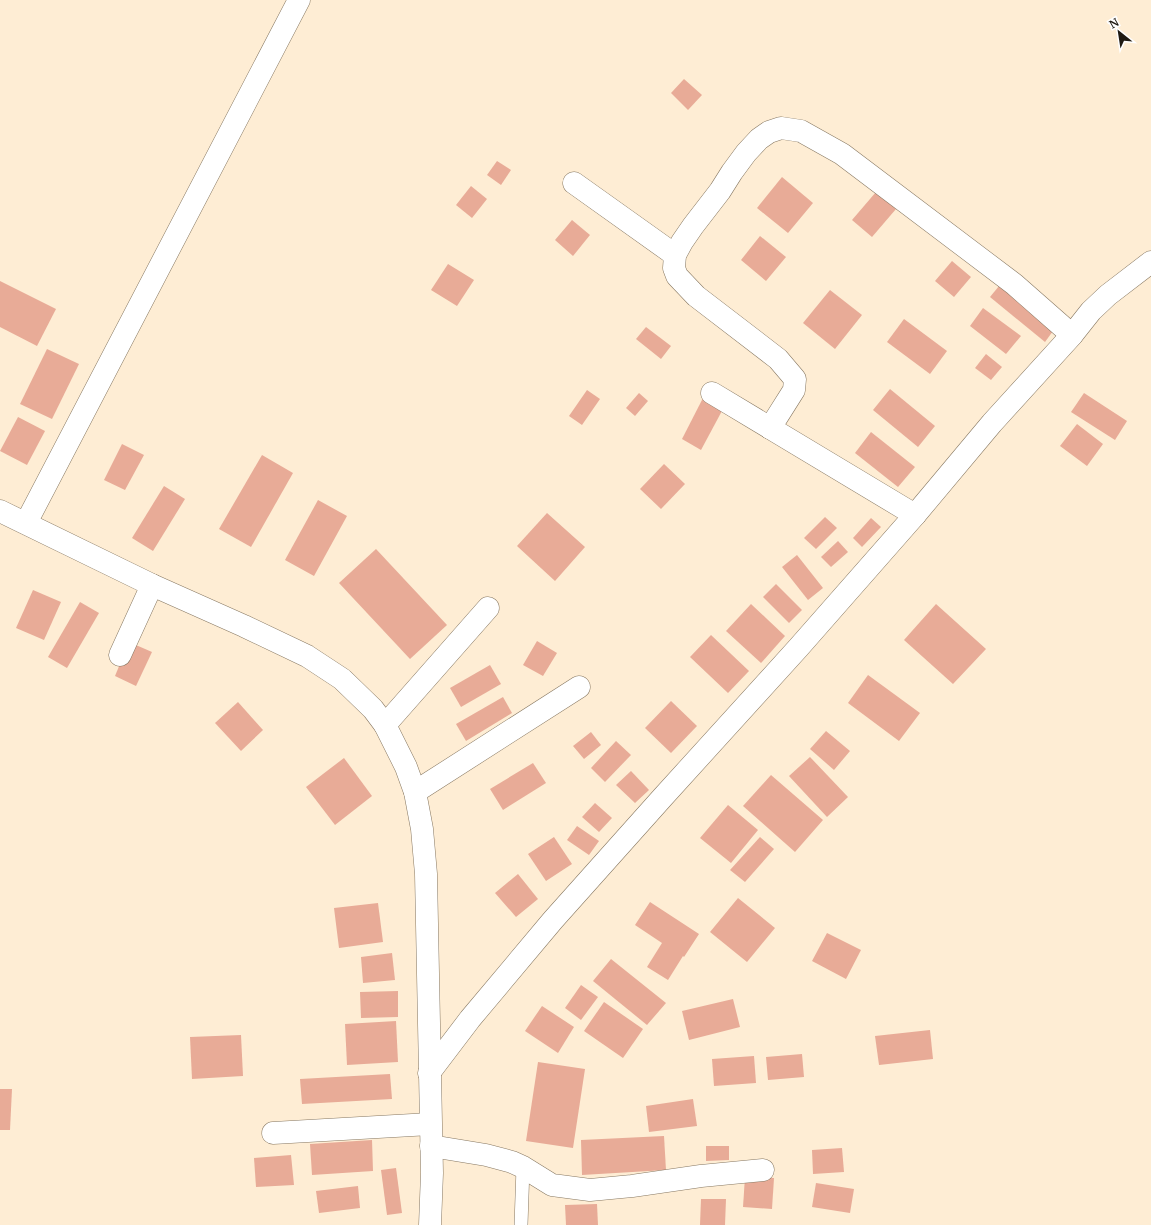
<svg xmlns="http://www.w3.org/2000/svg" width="1151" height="1225" font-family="Merriweather,serif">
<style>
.building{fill:#e8ab97}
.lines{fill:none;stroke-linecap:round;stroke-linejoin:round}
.lane-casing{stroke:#877862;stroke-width:14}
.street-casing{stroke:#877862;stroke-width:23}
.secondary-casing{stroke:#877862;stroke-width:23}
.highway-casing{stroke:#877862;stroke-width:23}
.lane{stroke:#fff;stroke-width:13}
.street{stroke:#fff;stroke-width:22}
.secondary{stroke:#fff;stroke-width:22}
.highway{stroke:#fff;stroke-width:22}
</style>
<rect width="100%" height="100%" fill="#feedd4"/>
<g class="building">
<polygon points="684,79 702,95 688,110 671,93"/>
<polygon points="497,161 511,170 501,185 487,175"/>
<polygon points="782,177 813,203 788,233 757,208"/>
<polygon points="471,186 487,199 472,218 456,205"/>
<polygon points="876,192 896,209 872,237 852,220"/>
<polygon points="572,220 590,235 573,256 555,240"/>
<polygon points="760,236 786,257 766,281 741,260"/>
<polygon points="952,261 971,277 954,297 935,281"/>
<polygon points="448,264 474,280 457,306 431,290"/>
<polygon points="0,281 56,309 37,346 0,327"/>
<polygon points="999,286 1053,331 1045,342 990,297"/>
<polygon points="830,290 862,315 835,349 803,323"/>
<polygon points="983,308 1021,336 1006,354 970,326"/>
<polygon points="904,319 947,351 930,374 887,342"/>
<polygon points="646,327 671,346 661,359 636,339"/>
<polygon points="47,349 79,364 52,419 20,404"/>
<polygon points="986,354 1002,367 991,380 975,368"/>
<polygon points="890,389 935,426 918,447 873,410"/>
<polygon points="587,390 600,399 582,425 569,416"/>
<polygon points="639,393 648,401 635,416 626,408"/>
<polygon points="1084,393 1127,421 1115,440 1071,412"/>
<polygon points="703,398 723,409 701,450 682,439"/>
<polygon points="18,417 45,431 27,465 0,451"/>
<polygon points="1077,424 1103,444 1087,466 1060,446"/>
<polygon points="871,432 915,467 898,487 855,453"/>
<polygon points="122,444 144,455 125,490 104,480"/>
<polygon points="262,455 293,473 251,547 219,529"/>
<polygon points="664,464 685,484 661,509 640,489"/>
<polygon points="164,486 185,499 153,551 132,538"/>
<polygon points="318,500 347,516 314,576 285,560"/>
<polygon points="547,513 585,547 555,581 517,546"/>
<polygon points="825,517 837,528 816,549 804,538"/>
<polygon points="871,518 881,527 862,547 853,538"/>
<polygon points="838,541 848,552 831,567 821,557"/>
<polygon points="376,549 447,625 410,659 339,583"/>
<polygon points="797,555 823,588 808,600 782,567"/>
<polygon points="776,584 802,610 789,623 763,597"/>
<polygon points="33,590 61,602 44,640 16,628"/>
<polygon points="80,602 99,613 67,668 48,657"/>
<polygon points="751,604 785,636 761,663 726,631"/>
<polygon points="936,604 986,649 953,684 904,640"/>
<polygon points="711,635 749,671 728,693 690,657"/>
<polygon points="537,641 557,653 543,676 523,665"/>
<polygon points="129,642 152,652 136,686 115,676"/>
<polygon points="490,665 501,684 461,707 450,688"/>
<polygon points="868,675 920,713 899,741 848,703"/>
<polygon points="503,697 512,713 466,741 456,724"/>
<polygon points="671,701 697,726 671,753 645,728"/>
<polygon points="238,702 263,730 241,751 215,723"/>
<polygon points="826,731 850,751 834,770 810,749"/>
<polygon points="591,732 601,745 584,759 573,746"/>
<polygon points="616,741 631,755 605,782 591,768"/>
<polygon points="810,757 848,797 827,817 789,776"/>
<polygon points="344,758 372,796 335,825 306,787"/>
<polygon points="533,763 546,783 503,810 490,789"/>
<polygon points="631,771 649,790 635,803 616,785"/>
<polygon points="771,775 823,820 795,852 743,806"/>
<polygon points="595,803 612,818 599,832 582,817"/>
<polygon points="728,805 758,830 731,863 700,838"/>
<polygon points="577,826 599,841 589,855 567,840"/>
<polygon points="554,837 572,864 546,881 528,854"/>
<polygon points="760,837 774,849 745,882 730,870"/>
<polygon points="518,874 538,899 516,917 495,893"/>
<polygon points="738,898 775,928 747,962 710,932"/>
<polygon points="650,902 699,934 684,957 683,956 668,980 647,967 662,943 635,925"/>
<polygon points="378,903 383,942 339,948 334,908"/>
<polygon points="827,933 861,950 846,979 812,961"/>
<polygon points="392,953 395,980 363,983 361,957"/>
<polygon points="611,959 666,1003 647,1025 593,981"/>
<polygon points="581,985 598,997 581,1020 565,1008"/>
<polygon points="398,991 398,1017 361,1018 360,992"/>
<polygon points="733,999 740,1027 689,1040 682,1011"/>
<polygon points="604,1002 643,1029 623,1058 584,1031"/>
<polygon points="542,1006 574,1027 558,1053 525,1031"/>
<polygon points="396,1021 398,1062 347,1065 345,1024"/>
<polygon points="930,1030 933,1059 879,1065 875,1036"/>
<polygon points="241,1035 243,1076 192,1079 190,1037"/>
<polygon points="802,1054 804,1077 768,1080 766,1057"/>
<polygon points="754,1056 756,1083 714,1086 712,1059"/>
<polygon points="538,1062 585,1069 573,1148 526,1141"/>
<polygon points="390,1074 392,1099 302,1104 300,1079"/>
<polygon points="0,1089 12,1089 10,1130 0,1130"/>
<polygon points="693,1099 697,1126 649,1132 646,1106"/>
<polygon points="664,1136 666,1170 582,1175 581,1140"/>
<polygon points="372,1140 373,1171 312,1175 310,1144"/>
<polygon points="706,1146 729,1146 729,1160 706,1161"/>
<polygon points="842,1148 844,1172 813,1174 812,1150"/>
<polygon points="291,1155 294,1185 256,1187 254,1158"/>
<polygon points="396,1168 402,1213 387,1215 381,1170"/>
<polygon points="745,1177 774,1178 772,1209 743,1207"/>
<polygon points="816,1183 854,1189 850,1213 812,1207"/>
<polygon points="358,1186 360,1208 319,1213 316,1191"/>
<polygon points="701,1199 726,1199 725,1225 700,1225"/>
<polygon points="597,1204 598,1225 566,1225 565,1205"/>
</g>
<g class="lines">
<g class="lane-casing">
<polyline id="lane" points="521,1225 523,1167"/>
</g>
<g class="street-casing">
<g id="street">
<polyline points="574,183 675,255"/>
<polyline points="712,393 915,515"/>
<polyline points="770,428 794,390 795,379 778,359 696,296 677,276 674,268 675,255 682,242 693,226 720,191 732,172 746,153 759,139 769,132 781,128 801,131 842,154 1014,284 1072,335"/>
<polyline points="26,523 299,0"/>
<polyline points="120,655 152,585"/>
<polyline points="385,725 488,608"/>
<polyline points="415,792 579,687"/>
<polyline points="273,1133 430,1124"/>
<polyline points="431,1146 486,1155 512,1162 523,1167 552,1185 590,1190 632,1186 701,1176 763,1170"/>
</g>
</g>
<g class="secondary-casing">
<polyline id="secondary" points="429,1073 470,1019 553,920 662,798 799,647 915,515 992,423 1072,335 1091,311 1108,295 1151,262"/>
</g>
<g class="highway-casing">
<polyline id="highway" points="0,511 152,585 244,626 307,656 342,679 373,709 385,725 406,767 415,792 422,829 426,874 432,1173 430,1225"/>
</g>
<use href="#lane" class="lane"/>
<use href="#street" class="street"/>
<use href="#secondary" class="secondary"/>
<use href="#highway" class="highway"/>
</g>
<g transform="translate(1119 32) rotate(330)" stroke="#ffffff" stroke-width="3" paint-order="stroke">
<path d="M0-3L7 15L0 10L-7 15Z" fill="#201a12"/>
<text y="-6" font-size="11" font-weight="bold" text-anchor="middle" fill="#201a12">N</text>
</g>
</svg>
